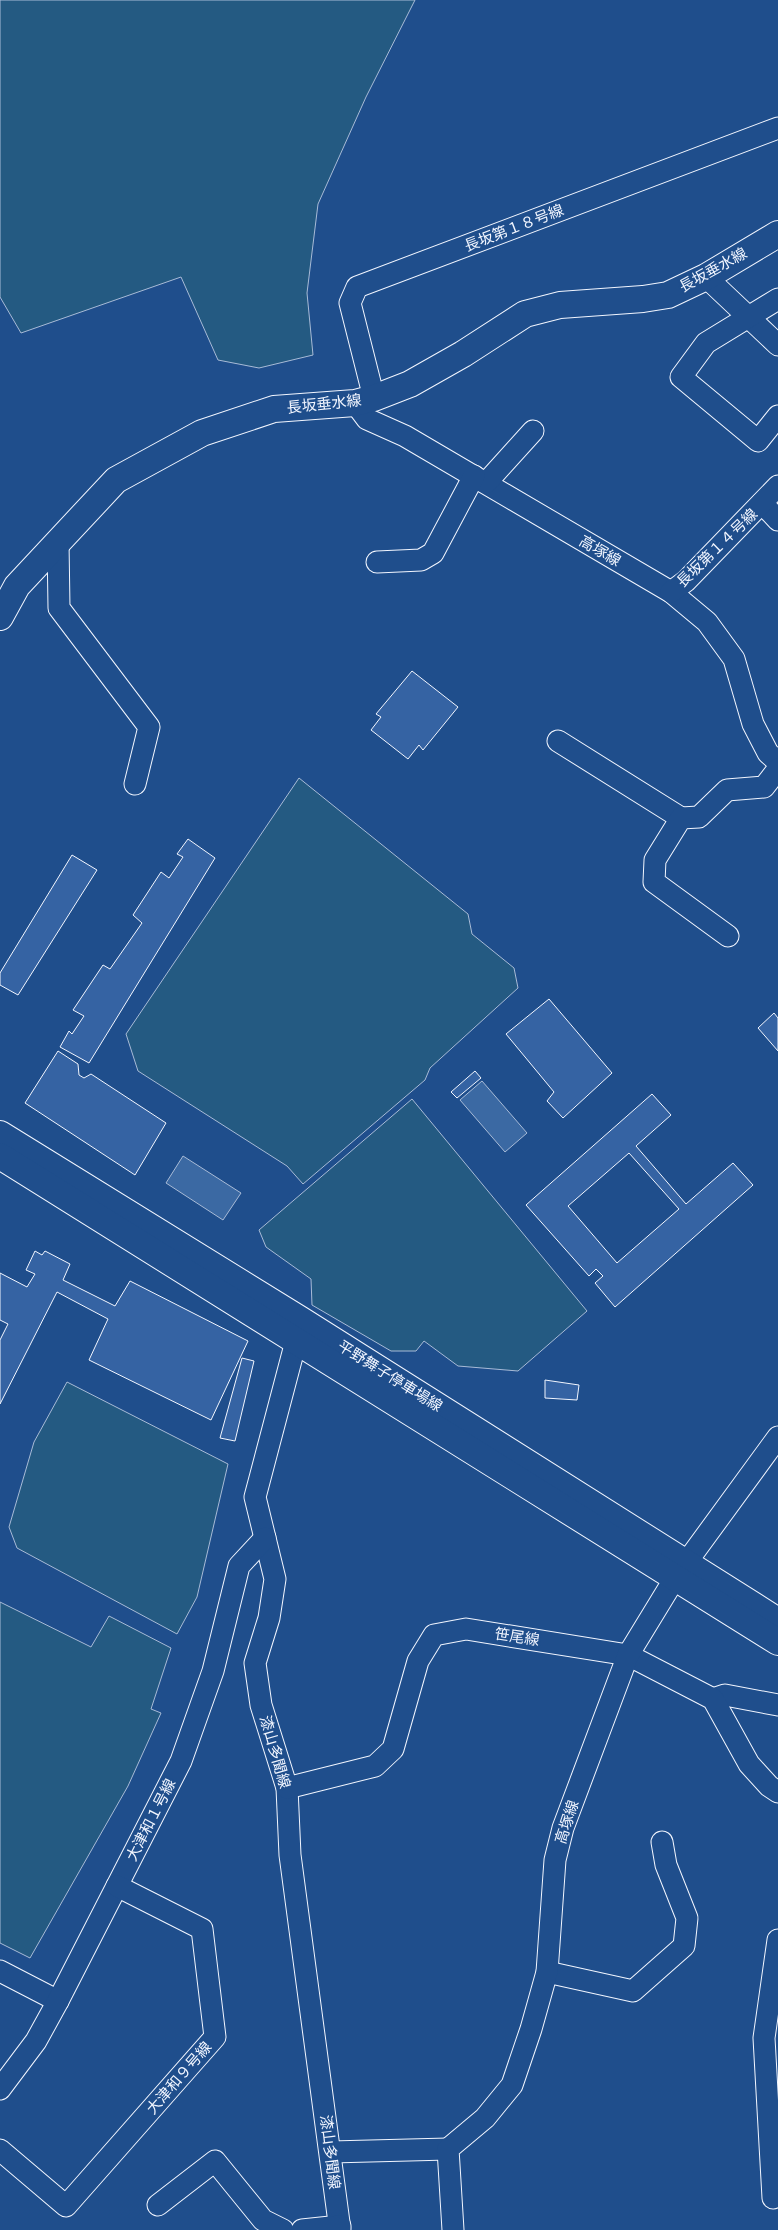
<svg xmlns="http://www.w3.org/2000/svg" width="778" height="2230" font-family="'Open Sans','Noto Sans JP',sans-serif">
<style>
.green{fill:#245a82;stroke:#a8bbd7}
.water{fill:#3b69a3;stroke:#a8bbd7}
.building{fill:#3563a3;stroke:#f2f6ff;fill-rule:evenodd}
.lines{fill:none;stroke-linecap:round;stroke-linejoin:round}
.minor-casing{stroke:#f2f6ff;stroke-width:23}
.major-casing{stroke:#f2f6ff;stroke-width:28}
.minor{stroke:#1f4e8c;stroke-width:21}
.major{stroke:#1f4e8c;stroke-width:26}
.labels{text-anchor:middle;stroke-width:4;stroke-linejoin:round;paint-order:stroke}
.street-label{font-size:15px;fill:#f2f6ff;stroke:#1f4e8c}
</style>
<rect width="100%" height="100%" fill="#1f4e8c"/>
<g class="green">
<polygon points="0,0 415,0 366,97 318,204 307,293 313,355 259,368 218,360 181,277 21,333 0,297"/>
<polygon points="299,778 468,914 472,934 514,968 518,988 430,1068 425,1080 303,1184 287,1166 138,1071 126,1034"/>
<polygon points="412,1099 587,1311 518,1371 458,1366 424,1341 416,1351 391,1351 312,1305 311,1279 266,1247 259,1230"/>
<polygon points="67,1382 228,1464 197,1597 177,1634 17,1548 9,1527 34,1442"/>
<polygon points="0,1602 91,1647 109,1616 171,1648 151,1709 161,1713 128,1786 30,1958 0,1943"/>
</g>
<g class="water">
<polygon points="482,1081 527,1133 505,1152 460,1100"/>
<polygon points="183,1156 241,1193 223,1220 166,1183"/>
</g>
<g class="building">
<polygon points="412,671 458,707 423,750 419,745 408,759 371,730 381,717 376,714"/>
<polygon points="188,839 215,858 89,1063 60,1047 69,1031 72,1034 84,1016 73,1010 103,965 110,969 142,923 133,915 161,872 169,878 183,857 177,854"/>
<polygon points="72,855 97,870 18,995 0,985 0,973"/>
<polygon points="549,999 612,1073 563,1118 547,1101 554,1092 506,1034"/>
<polygon points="774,1013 778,1018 778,1051 758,1028"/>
<polygon points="58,1051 78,1064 79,1075 84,1078 91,1074 166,1123 135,1175 25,1103"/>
<polygon points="475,1071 481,1078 457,1098 451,1092"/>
<path d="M652,1094L671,1115L636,1146L686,1204L733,1163L753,1185L615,1307L595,1283L603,1276L596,1269L589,1276L526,1205ZM629,1153L679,1209L617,1263L568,1206Z"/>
<polygon points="35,1251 42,1255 45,1251 70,1264 63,1280 115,1306 130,1281 248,1341 211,1420 89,1360 108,1319 57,1292 0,1404 0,1340 8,1324 0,1320 0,1273 27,1287 35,1274 26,1270"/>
<polygon points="242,1358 254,1361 235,1441 220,1438"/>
<polygon points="545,1380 579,1385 577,1400 545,1398"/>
</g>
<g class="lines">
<g class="minor-casing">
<g id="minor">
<polyline points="706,277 778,345"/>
<polyline points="778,299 706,343 681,377 758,441 778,416"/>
<polyline points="374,398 350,303 357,287 778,128"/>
<polyline points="355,403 367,419 405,436 671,592 707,622 734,659 753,724 768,753 778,762"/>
<polyline points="486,483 533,431"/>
<polyline points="762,503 778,520"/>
<polyline points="58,542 59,608 149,727 135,784"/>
<polyline points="377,562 421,560 433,553 474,476"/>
<polyline points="671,592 686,581 778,486"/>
<polyline points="558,741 681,818"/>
<polyline points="728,936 654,882 655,860 681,818 699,817 727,790 764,787 778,769"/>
<polyline points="300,1326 255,1497 275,1579 269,1618 255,1663 261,1705 287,1788 290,1855 340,2230"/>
<polyline points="713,1699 725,1695 778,1705"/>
<polyline points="287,1788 375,1766 393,1749 418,1661 434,1635 466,1629 628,1655 713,1699 749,1764 769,1786 778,1792"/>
<polyline points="0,1971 58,2001"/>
<polyline points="547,1972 633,1991 684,1946 687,1918 666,1865 662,1842"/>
<polyline points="0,2089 36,2041 58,2001 181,1761 213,1671 239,1566 265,1538"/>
<polyline points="0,2150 66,2206 215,2037 202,1929 117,1886"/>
<polyline points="331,2152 448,2149"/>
<polyline points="773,2198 764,2038 778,1940"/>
<polyline points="158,2205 215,2161 263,2220 283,2230"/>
<polyline points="302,2230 340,2226"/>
<polyline points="453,2230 448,2149 485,2118 512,2085 531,2029 547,1972 555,1860 563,1828 628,1655 675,1578 778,1437"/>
</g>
</g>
<g class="major-casing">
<g id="major">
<polyline points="0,617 17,586 116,480 202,433 274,409 355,403 374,398 410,384 463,354 525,314 560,305 643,299 668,295 706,277 778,234"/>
<polyline points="0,1134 301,1320 778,1621"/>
<polyline points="0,1156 778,1642"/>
</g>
</g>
<use href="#minor" class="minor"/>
<use href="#major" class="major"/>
</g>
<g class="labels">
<g class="street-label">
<text transform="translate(514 228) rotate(-21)" y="5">長坂第１８号線</text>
<text transform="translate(713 270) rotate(-29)" y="5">長坂垂水線</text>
<text transform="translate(324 404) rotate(-6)" y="5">長坂垂水線</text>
<text transform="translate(717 548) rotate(-44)" y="5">長坂第１４号線</text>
<text transform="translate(600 551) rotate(30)" y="5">高塚線</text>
<text transform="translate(390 1376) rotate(32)" y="5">平野舞子停車場線</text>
<text transform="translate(517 1637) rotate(9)" y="5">笹尾線</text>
<text transform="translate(275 1752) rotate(74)" y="5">漆山多聞線</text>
<text transform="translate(151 1820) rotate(-63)" y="5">大津和１号線</text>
<text transform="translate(567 1822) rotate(-72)" y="5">高塚線</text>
<text transform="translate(179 2078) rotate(-49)" y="5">大津和９号線</text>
<text transform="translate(330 2152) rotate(83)" y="5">漆山多聞線</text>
</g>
</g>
</svg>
